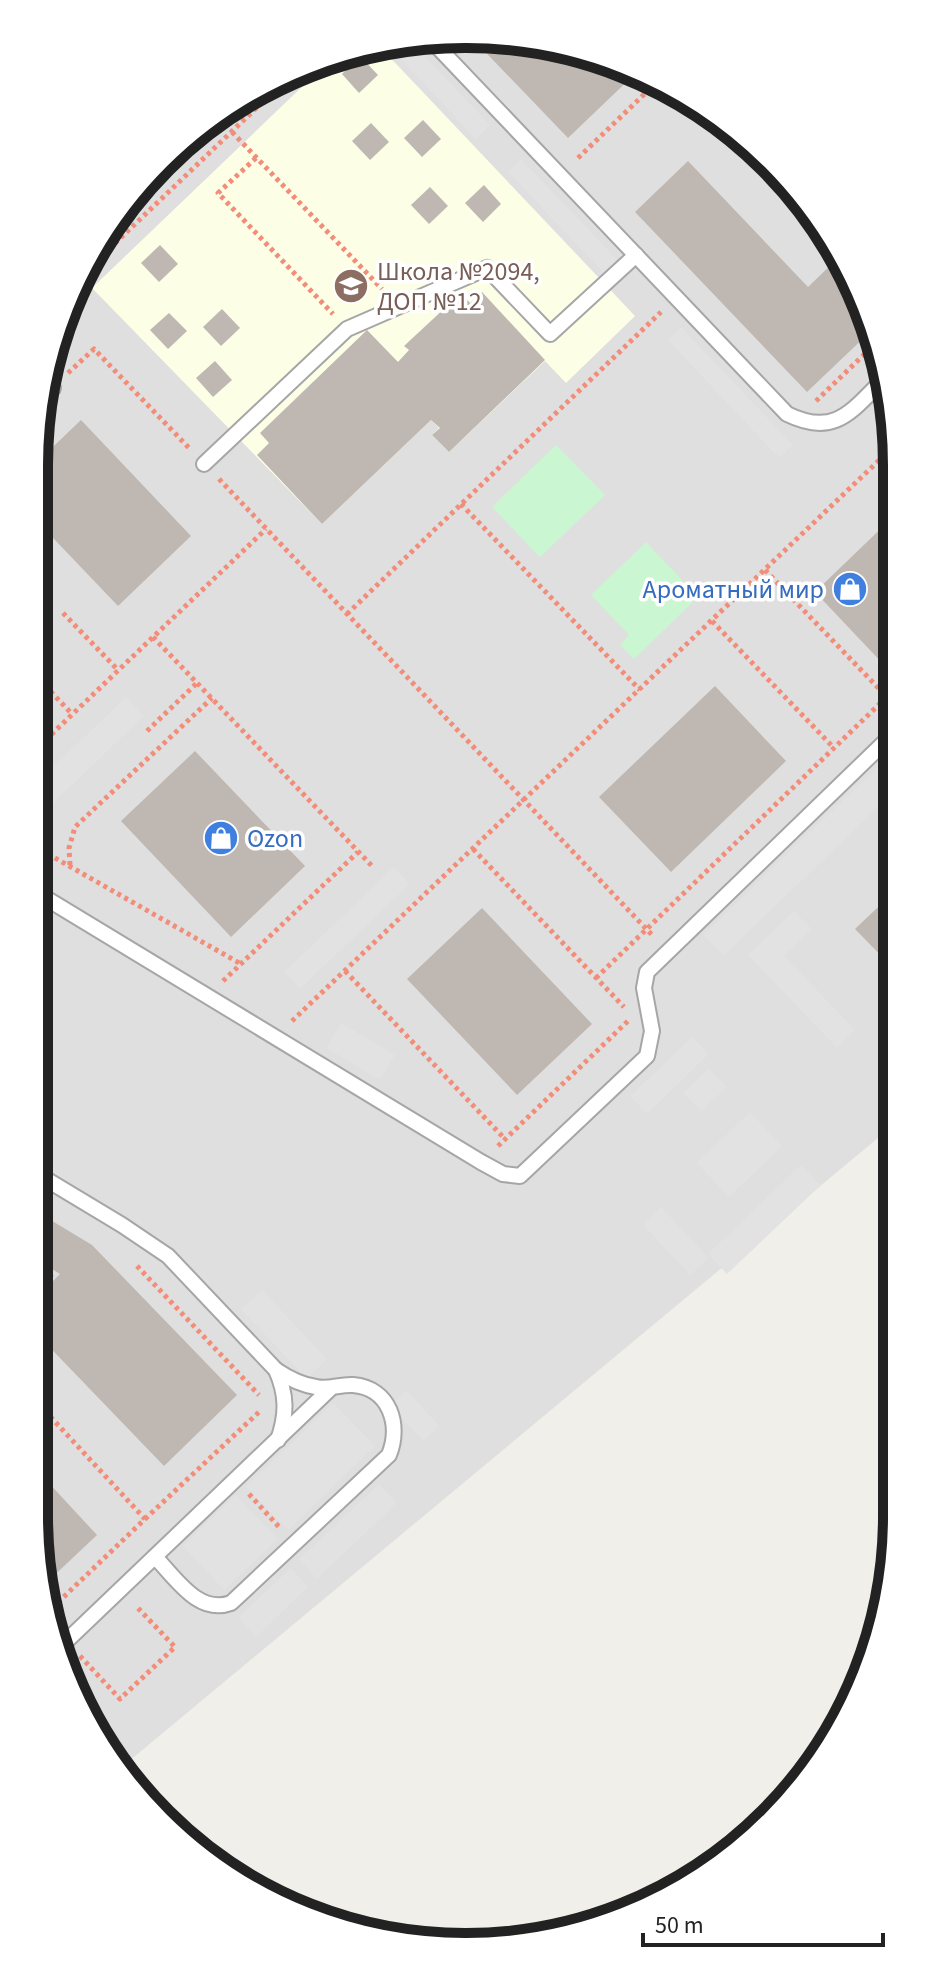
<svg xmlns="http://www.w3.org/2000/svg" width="931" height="1981" font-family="'Source Sans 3',sans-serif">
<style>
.residential{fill:#e0dfdf}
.education{fill:#fcfee6}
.park{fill:#caf7d1}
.parking{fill:#e2e2e2}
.building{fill:#bfb8b2}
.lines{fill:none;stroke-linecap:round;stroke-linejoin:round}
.service-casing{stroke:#a6a6a6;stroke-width:18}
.path{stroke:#f28d79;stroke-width:5;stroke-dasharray:4 4;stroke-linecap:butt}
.service{stroke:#fff;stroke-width:14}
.labels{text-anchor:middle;stroke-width:7;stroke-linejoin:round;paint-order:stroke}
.education-label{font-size:26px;fill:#785e54;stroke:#fff;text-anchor:start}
.shop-label{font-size:26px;fill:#366cbe;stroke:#fff;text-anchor:end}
.rim{fill:none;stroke:#222;stroke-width:10}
</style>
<rect width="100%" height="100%" fill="#f1efe9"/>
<polygon class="residential" points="465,34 630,67 728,123 808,202 864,300 893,409 896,1123 122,1767 57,1655 34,1515 34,465 67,301 138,193 202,132 300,67"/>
<polygon class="education" points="383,50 635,316 566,383 545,361 449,452 432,435 439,428 431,420 322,524 92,288 329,61"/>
<g class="park">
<polygon points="556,445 605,495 540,557 492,507"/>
<polygon points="646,542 698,597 634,659 620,645 629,635 591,595"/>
</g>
<g class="parking">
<polygon points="413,44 490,125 476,139 391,49"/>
<polygon points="521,159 630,273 616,286 508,172"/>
<polygon points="681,327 793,445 779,458 668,340"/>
<polygon points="126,697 144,716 43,813 34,804 34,785"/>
<polygon points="882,763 894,776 895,791 724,955 703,935"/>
<polygon points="394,867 410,884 300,989 284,972"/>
<polygon points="794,911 812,929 784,956 855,1030 837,1048 748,955"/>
<polygon points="341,1023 395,1055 380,1080 326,1048"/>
<polygon points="692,1037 709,1054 647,1114 630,1096"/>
<polygon points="709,1068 727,1087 701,1111 683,1093"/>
<polygon points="750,1112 782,1146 729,1197 697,1163"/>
<polygon points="801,1165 821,1185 727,1274 708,1254"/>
<polygon points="661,1207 709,1258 690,1275 643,1225"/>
<polygon points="262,1290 327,1359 307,1379 241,1309"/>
<polygon points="406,1390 440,1426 423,1441 390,1406"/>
<polygon points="333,1403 375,1446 288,1530 246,1487"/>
<polygon points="379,1484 397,1503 317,1579 299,1559"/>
<polygon points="236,1495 278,1539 224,1590 183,1546"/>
<polygon points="291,1568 308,1587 256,1637 238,1618"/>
</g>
<g class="building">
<polygon points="469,35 630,67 638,71 568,138"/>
<polygon points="360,56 378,75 359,93 342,74"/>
<polygon points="423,120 441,139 422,157 404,138"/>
<polygon points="371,123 389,142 370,160 352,141"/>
<polygon points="688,161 808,287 839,257 864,300 872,330 807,392 635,212"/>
<polygon points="484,185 501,204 483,222 465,203"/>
<polygon points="430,187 448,206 429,224 411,205"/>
<polygon points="160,245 178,264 159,282 141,263"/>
<polygon points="482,292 545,360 449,452 432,435 440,428 431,420 322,524 257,455 269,443 260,433 367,330 398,362 409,350 404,346 461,293 470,303"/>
<polygon points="222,309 240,328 221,346 203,327"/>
<polygon points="169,313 187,331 168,349 150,330"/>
<polygon points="215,361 232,380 213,397 196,378"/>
<polygon points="81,420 191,536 118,606 34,518 34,465"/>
<polygon points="894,516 894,661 887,668 815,592"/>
<polygon points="715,686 786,761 671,872 599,797"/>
<polygon points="195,751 305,866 231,937 121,821"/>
<polygon points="895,891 895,970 855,929"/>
<polygon points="482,908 592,1024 517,1095 407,979"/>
<polygon points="34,1210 92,1245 237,1395 164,1466 34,1331 34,1300 60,1274 34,1258"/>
<polygon points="46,1480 97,1535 45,1584 34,1516 34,1492"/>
</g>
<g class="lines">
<g class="service-casing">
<g id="service">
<path d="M432,41L787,414C836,438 852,410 885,378"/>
<polyline points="48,392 53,388 50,384"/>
<polyline points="204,464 347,329 487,268 550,334 636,255"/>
<polyline points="34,891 481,1162 503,1174 520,1176 647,1056 652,1031 644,988 647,972 894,733"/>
<path d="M34,1172L122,1225L168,1256L276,1370C287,1395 287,1414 278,1440"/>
<path d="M155,1557C176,1578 198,1615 231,1603L389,1455C401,1425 390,1388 353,1385C340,1384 329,1390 316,1387C301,1385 288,1378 276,1370"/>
<polyline points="56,1651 330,1389"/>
</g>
</g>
<g class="path">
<polyline points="232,132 382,289"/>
<polyline points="256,158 218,193 333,314"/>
<polyline points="578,158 657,82"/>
<polyline points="86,271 297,69"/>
<polyline points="68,373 94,349 190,449"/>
<polyline points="816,401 876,343"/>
<polyline points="219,479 653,936"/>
<polyline points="461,504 640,690"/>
<polyline points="765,570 887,697"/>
<polyline points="63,613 118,670"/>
<polyline points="347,614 661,312"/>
<polyline points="712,621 834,748"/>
<polyline points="153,637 373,867"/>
<polyline points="34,674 72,714"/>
<polyline points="147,731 197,683"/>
<polyline points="34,751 266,529"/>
<polyline points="34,846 241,964"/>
<polyline points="473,849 624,1007"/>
<polyline points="70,865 69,848 75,827 212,698"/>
<polyline points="345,971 505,1139"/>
<polyline points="596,978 894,690"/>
<polyline points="223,981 358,852"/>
<polyline points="292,1021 893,447"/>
<polyline points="498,1146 629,1020"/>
<polyline points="137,1266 259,1395"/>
<polyline points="34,1288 38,1290 52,1274"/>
<polyline points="34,1399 145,1519 50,1610"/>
<polyline points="34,1434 51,1418"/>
<polyline points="249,1494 280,1528"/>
<polyline points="145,1519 259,1412 259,1409"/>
<polyline points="80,1656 120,1699 175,1647 136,1606"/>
</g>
<use href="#service" class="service"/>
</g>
<defs>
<g id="school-disc" transform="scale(1.8)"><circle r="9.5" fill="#8d6e63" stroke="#fff"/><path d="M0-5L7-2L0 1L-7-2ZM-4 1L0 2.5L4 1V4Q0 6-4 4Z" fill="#fff"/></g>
<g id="shop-disc" transform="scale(1.8)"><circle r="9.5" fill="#3f7fe0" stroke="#fff"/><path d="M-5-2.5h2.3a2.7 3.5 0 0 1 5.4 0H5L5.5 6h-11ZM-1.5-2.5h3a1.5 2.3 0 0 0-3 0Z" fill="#fff"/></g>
</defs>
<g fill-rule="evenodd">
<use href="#school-disc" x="351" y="286"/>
<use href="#shop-disc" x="850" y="589"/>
<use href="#shop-disc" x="221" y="838"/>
</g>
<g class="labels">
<g class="education-label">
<text x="377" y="280">Школа №2094,<tspan x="377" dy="30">ДОП №12</tspan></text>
</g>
<g class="shop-label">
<text x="824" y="598">Ароматный мир</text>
<text x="247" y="847" text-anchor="start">Ozon</text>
</g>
</g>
<path d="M0 0H931V1981H0ZM465 48H466A417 417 0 0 1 883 465V1516A417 417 0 0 1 466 1933H465A417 417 0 0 1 48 1516V465A417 417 0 0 1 465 48Z" fill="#fff" fill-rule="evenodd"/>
<path class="rim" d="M465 48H466A417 417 0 0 1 883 465V1516A417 417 0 0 1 466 1933H465A417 417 0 0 1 48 1516V465A417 417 0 0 1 465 48Z"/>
<path d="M643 1933v12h240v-12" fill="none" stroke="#222222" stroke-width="4"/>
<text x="655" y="1933" font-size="24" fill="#222222" stroke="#ffffff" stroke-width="6" paint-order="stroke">50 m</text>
</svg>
